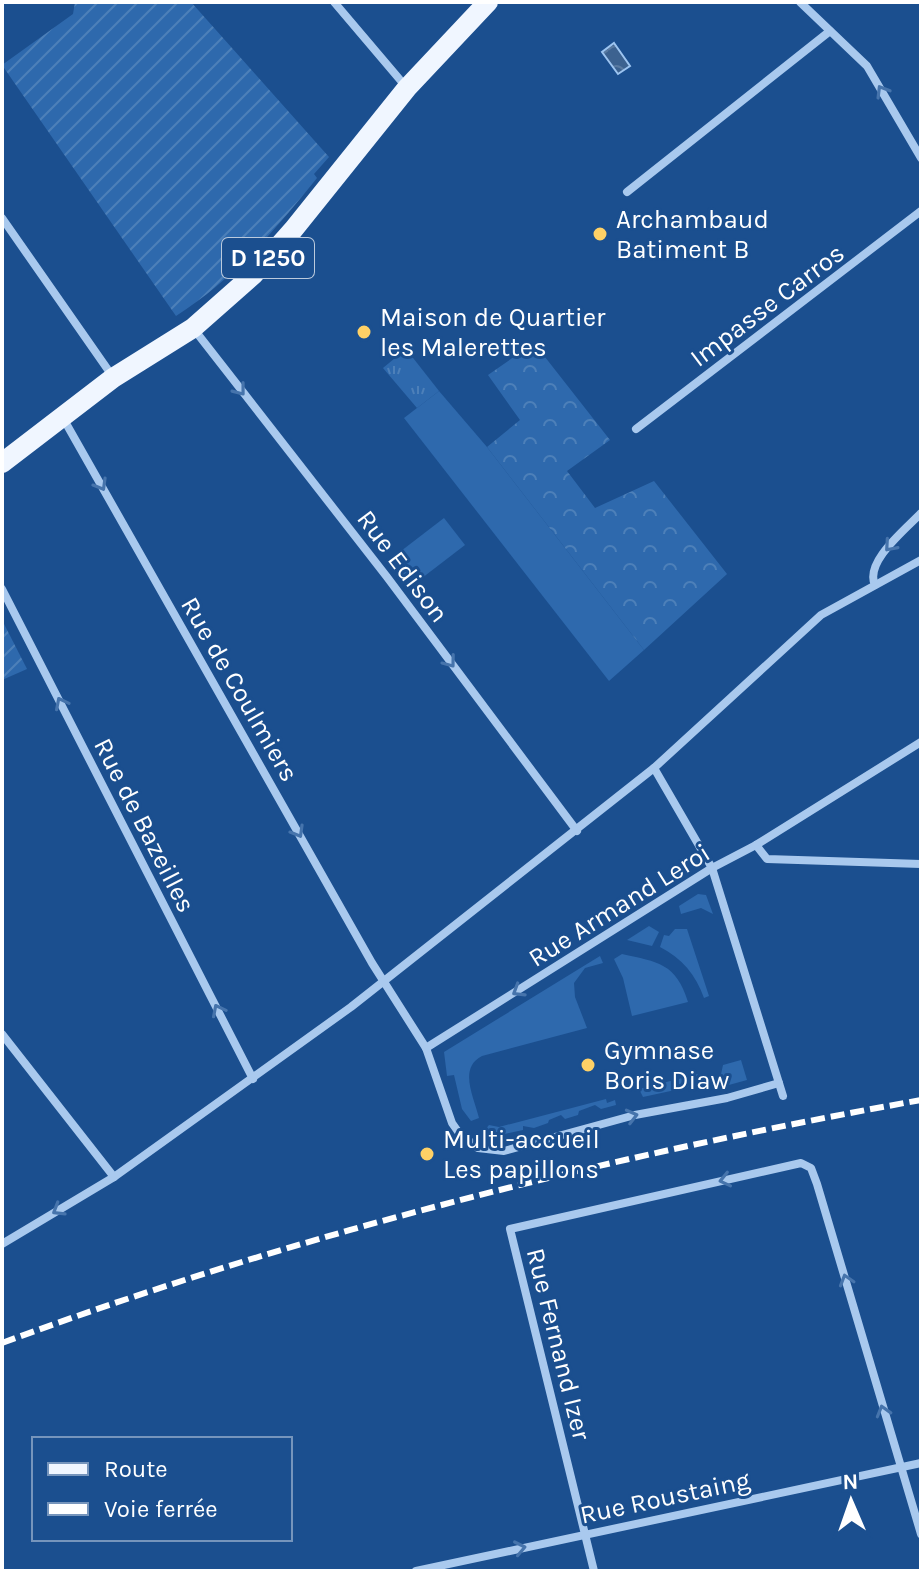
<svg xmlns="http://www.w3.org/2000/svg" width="923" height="1573" font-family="Karla,sans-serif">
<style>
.grass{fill:#2e69ad}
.forest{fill:url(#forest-crowns)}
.park{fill:url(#park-tufts)}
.garden{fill:url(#garden-furrows)}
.water{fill:url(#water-waves);stroke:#9cc4f0;stroke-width:2}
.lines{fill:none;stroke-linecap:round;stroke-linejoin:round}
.street{stroke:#a9c9ee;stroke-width:8}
.primary{stroke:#f0f6ff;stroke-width:20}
.rail{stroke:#fff;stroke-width:6;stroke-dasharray:14 6;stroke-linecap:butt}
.oneway{stroke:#4674ac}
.poi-dot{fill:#ffd166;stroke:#1b4f8f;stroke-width:3}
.labels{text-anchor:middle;stroke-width:6;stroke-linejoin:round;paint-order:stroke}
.shield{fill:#1b4f8f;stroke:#bbcadd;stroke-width:2}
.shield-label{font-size:24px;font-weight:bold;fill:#fff}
.poi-label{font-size:26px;fill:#fff;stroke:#1b4f8f;text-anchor:start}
.street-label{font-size:26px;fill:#fff;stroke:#1b4f8f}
</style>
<defs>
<pattern id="forest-crowns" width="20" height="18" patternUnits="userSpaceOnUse" patternTransform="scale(2)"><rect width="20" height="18" fill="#2e69ad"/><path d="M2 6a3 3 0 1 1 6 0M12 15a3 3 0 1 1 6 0" fill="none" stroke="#4d80b9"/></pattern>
<pattern id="park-tufts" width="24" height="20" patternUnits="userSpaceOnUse" patternTransform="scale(2)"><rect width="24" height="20" fill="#2e69ad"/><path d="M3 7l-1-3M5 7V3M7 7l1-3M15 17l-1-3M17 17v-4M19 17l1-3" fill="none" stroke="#4d80b9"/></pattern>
<pattern id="garden-furrows" width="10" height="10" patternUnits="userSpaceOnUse" patternTransform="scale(2)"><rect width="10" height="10" fill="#2e69ad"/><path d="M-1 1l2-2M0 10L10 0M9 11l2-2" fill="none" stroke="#4d80b9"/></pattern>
<pattern id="water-waves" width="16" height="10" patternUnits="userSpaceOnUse" patternTransform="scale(2)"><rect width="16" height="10" fill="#3c6290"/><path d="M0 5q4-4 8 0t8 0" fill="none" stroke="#597aa1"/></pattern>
</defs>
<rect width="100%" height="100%" fill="#1b4f8f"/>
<g class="grass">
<polygon points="439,391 487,447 644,650 609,681 404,418"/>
<polygon points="444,518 465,545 409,588 388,561"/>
<polygon points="698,894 706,895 713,914 701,908 681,914 679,906"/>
<polygon points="649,926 659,932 652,946 627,940"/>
<path d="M675,929H687L709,996L704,998C696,975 682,958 660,947L664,935L669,936Z"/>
<path d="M622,954C658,962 676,963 688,1002L632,1016L623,978L614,959Z"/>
<path d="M600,956L603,963L585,968L574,983L575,997L587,1028L482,1056C458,1068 474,1097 479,1118L471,1121L462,1109L454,1075L447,1076L444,1052Z"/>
<polygon points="741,1060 747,1080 718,1088 723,1065"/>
<polygon points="698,1074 689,1087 643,1097 639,1089"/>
<polygon points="606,1099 607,1103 615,1100 616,1105 601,1109 595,1105 579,1111 578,1115 565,1119 561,1115 549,1120 548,1123 534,1128 523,1126 523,1130 500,1135 484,1131 489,1125 499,1127"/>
</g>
<polygon class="forest" points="534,343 610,440 567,471 595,508 654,481 727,574 644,650 487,447 520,420 488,375"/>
<polygon class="park" points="406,349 439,391 417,408 383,368"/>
<g class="garden">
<path d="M75,2H191L329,157L314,174L317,178C275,230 234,279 176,316L2,65L73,14Z"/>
<polygon points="2,620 27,669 2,680"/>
</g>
<polygon class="water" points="614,43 630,66 618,74 602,52"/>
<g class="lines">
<g class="street">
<polyline points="334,2 407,88"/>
<polyline points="800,2 867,66 921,158"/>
<polyline points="627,192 830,31"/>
<polyline points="2,218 113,377"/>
<polyline points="193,328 387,577 577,831"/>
<polyline points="63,418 372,963 426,1048 452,1123 459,1133 478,1148 504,1151 635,1115 727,1098 779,1083"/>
<polyline points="636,429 921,211"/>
<path d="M875,585C864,562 906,529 921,513"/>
<polyline points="2,589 253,1079"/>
<polyline points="654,768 712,868 783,1096"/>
<polyline points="756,845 767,859 921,864"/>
<polyline points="2,1034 114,1177"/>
<polyline points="426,1048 712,868 756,845 921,742"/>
<polyline points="2,1244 114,1177 351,1007 654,768 821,615 921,560"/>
<polyline points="416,1571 921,1463"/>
<polyline points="594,1571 510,1229 801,1163 811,1168 817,1184 921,1534"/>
</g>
<polyline class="primary" points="2,463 113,378 193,328 253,275 293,230 407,88 488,2"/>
<path class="rail" d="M2,1343C300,1233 608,1156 921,1100"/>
</g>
<defs><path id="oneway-chevron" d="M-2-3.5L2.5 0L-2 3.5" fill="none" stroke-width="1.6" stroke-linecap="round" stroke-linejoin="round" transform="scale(2)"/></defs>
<g class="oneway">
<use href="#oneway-chevron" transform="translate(882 91) rotate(-121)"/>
<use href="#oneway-chevron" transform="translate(240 390) rotate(52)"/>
<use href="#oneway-chevron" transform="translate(101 485) rotate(60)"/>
<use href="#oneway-chevron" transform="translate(890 546) rotate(131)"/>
<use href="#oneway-chevron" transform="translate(450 662) rotate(53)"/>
<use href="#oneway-chevron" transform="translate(61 703) rotate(-117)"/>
<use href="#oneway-chevron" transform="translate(298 832) rotate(60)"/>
<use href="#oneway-chevron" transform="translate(518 991) rotate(148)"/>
<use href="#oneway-chevron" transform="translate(218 1010) rotate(-117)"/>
<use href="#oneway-chevron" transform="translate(632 1116) rotate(-14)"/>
<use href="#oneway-chevron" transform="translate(725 1180) rotate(167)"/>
<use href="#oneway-chevron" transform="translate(58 1210) rotate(149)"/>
<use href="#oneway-chevron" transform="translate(846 1280) rotate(-107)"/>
<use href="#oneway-chevron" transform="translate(883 1411) rotate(-106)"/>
<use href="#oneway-chevron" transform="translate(520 1548) rotate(-12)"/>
</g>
<g class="poi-dot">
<circle cx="600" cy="234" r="8"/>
<circle cx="364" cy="332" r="8"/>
<circle cx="588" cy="1065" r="8"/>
<circle cx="427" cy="1154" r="8"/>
</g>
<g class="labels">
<rect class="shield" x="222" y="238" width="92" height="40" rx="6"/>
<g class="shield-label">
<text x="268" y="266">D 1250</text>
</g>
<g class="poi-label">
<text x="616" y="228">Archambaud<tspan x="616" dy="30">Batiment B</tspan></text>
<text x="380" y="326">Maison de Quartier<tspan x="380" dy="30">les Malerettes</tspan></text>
<text x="604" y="1059">Gymnase<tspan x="604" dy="30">Boris Diaw</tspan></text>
<text x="443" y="1148">Multi-accueil<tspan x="443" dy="30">Les papillons</tspan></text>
</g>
<g class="street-label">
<text transform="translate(767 305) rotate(-37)" y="9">Impasse Carros</text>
<text transform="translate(403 566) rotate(53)" y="9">Rue Edison</text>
<text transform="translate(240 689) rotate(60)" y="9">Rue de Coulmiers</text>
<text transform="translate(145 825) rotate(63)" y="9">Rue de Bazeilles</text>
<text transform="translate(619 905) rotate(-32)" y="9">Rue Armand Leroi</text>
<text transform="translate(559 1344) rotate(76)" y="9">Rue Fernand Izer</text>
<text transform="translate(665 1497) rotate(-12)" y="9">Rue Roustaing</text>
</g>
</g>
<rect width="923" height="1573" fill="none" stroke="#ffffff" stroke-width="8"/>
<rect x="32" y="1437" width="260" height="104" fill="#1b4f8f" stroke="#7695bc" stroke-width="2"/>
<rect x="48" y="1463" width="40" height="12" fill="#f0f6ff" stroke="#7695bc" stroke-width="2"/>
<text x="104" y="1477" font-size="24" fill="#ffffff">Route</text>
<rect x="48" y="1503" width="40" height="12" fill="#ffffff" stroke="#7695bc" stroke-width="2"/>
<text x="104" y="1517" font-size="24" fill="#ffffff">Voie ferrée</text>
<g transform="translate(851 1501) rotate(358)" stroke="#1b4f8f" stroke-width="6" paint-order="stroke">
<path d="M0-6L14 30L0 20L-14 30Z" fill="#ffffff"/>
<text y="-12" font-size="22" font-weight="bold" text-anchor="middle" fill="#ffffff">N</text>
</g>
</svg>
